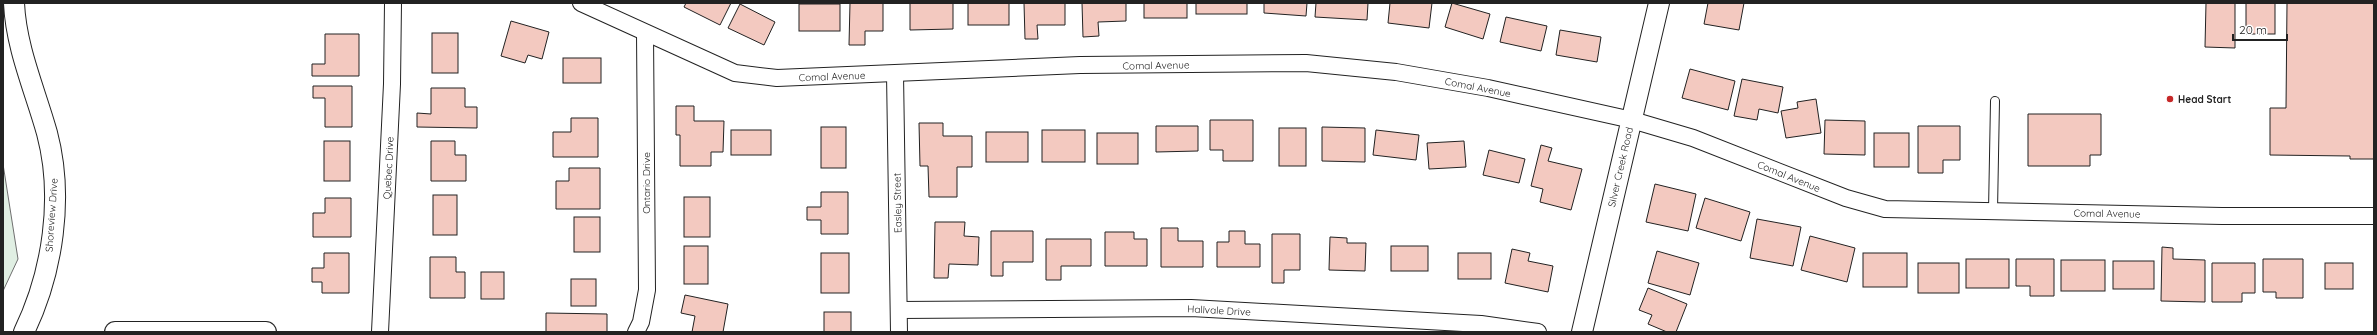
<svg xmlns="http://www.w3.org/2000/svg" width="2377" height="335" font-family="Quicksand,sans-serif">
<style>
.green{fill:#e0efe3;stroke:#6f6f6f}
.building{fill:#f3c9c0;stroke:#222}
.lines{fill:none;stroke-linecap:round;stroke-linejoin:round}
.service-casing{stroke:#222;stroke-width:10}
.minor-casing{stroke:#222;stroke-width:18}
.tertiary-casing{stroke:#222;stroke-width:22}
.service{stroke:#fff;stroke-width:8}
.minor{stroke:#fff;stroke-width:16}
.tertiary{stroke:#fff;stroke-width:20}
.poi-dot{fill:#c62828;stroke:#fff;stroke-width:1.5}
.labels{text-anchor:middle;stroke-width:3;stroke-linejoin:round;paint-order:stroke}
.street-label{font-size:10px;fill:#222;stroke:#fff}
.poi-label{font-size:10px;font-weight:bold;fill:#222;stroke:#fff;text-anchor:start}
</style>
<rect width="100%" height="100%" fill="#fff"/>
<polygon class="green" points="3,164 18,259 3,291"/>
<g class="building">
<polygon points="686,3 731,3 720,25 684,7"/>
<polygon points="850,3 883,3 883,31 865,31 865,45 849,45"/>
<polygon points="910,3 953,3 953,29 910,30"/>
<rect x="968" y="3" width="41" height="22"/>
<polygon points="1024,3 1065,3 1065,25 1037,25 1038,39 1025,39"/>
<polygon points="1082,3 1126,3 1126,21 1098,22 1099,36 1083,37"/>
<rect x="1144" y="3" width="43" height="15"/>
<rect x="1196" y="3" width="51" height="11"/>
<polygon points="1264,3 1307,3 1306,16 1264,13"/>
<polygon points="1316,3 1368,3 1367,20 1315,17"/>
<polygon points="1390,3 1432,3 1429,28 1388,23"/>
<polygon points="1452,3 1490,14 1483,39 1445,27"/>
<polygon points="1708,3 1744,3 1739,30 1704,24"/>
<polygon points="2206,3 2235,3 2235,48 2205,47"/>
<rect x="2246" y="3" width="29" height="31"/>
<polygon points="2287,3 2374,3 2374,159 2350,159 2350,156 2270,155 2270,108 2286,108"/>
<polygon points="740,4 775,22 764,45 728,28"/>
<rect x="799" y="4" width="41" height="27"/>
<polygon points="1506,17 1547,26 1541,51 1500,42"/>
<polygon points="511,21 549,32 542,59 528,55 525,63 501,56"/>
<polygon points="1560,30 1601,37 1597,62 1556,55"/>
<rect x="432" y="33" width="26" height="40"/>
<polygon points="325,34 359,34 359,76 312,76 312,64 325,64"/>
<rect x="563" y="58" width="38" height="25"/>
<polygon points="1690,69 1735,81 1728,110 1682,98"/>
<polygon points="1742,79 1783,87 1778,113 1759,109 1757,120 1734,116"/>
<polygon points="313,86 352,86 352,127 325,127 325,98 313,98"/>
<polygon points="431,88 465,88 465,107 477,107 477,128 417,127 417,113 431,114"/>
<polygon points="1816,99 1821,133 1786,138 1781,111 1798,108 1797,102"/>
<polygon points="676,106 694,106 694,121 724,121 723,152 711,152 711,166 680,166 680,135 676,135"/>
<polygon points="2028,114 2101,114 2101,155 2090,155 2090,166 2028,166"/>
<polygon points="571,118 598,118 598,157 553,157 553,132 571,132"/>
<polygon points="1210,120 1253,120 1253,161 1223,161 1223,150 1210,150"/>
<polygon points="1825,120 1865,121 1865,155 1824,154"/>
<polygon points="919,123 943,123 943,136 972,136 972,167 957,167 957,197 929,197 928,166 920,166"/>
<polygon points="1156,126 1198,126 1198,151 1156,152"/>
<polygon points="1918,126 1960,126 1960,160 1943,160 1943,173 1918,173"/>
<rect x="821" y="127" width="25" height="41"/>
<polygon points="1322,127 1365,128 1365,162 1322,161"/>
<rect x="1279" y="128" width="27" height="38"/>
<rect x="731" y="130" width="40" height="25"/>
<rect x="1042" y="130" width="43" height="32"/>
<polygon points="1376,130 1419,135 1416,160 1373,155"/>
<rect x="986" y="132" width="42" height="30"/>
<rect x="1097" y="133" width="41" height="31"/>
<rect x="1874" y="133" width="35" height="34"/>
<rect x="324" y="141" width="26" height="40"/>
<polygon points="431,141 455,141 455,155 466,155 466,181 431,181"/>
<polygon points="1464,141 1466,167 1429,169 1427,143"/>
<polygon points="1541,145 1552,148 1548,161 1582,169 1571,210 1540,202 1543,189 1531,186"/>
<polygon points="1489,150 1525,159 1519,183 1483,175"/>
<polygon points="569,168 600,168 600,209 556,209 556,181 569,181"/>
<polygon points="1655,184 1696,194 1688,231 1646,222"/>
<polygon points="821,192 848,192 848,234 821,234 821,220 807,220 807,207 821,207"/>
<rect x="433" y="195" width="24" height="40"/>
<rect x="684" y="197" width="26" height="40"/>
<polygon points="325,198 351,198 351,237 313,237 313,213 325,213"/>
<polygon points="1705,198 1750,212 1741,241 1696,228"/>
<rect x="574" y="217" width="26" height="35"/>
<polygon points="1757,219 1801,227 1793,266 1750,258"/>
<polygon points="935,222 965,222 964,236 979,237 978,265 949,264 948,278 934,278"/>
<polygon points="1161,228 1178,228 1178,241 1203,241 1203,267 1161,267"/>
<polygon points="991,231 1033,231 1033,262 1003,262 1003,276 991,276"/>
<polygon points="1229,231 1245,231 1245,244 1260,244 1260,267 1217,267 1217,242 1229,242"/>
<polygon points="1105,232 1134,232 1134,239 1147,239 1147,266 1105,266"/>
<polygon points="1272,234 1300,234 1300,270 1284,270 1284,283 1272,283"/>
<polygon points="1810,236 1855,248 1847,282 1801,270"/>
<polygon points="1330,237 1347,238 1347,243 1366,243 1365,271 1329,270"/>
<polygon points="1046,239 1091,239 1091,266 1061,266 1061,280 1046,280"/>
<rect x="684" y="246" width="24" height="38"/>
<rect x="1391" y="246" width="37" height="25"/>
<polygon points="2162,247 2173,248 2173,259 2205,260 2205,302 2161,301"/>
<polygon points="1512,249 1530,253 1528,261 1553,266 1548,292 1505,283"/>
<polygon points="1657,251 1699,263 1690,295 1648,283"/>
<polygon points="324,253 349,253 349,293 322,293 322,282 312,282 312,268 324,268"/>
<rect x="821" y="253" width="28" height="40"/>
<rect x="1458" y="253" width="33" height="26"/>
<rect x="1863" y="253" width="44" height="34"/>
<polygon points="430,257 456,257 456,272 465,272 465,298 430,298"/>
<rect x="1966" y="259" width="43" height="29"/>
<polygon points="2016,259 2054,259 2054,296 2030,296 2030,286 2016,286"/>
<polygon points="2263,259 2303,259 2303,298 2276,298 2276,292 2263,292"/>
<rect x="2061" y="260" width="44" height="31"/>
<rect x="2113" y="261" width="41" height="28"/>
<rect x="1918" y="263" width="41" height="30"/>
<polygon points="2212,263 2255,263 2255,293 2242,293 2242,302 2212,302"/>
<rect x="2325" y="263" width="28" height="26"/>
<rect x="481" y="272" width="23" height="27"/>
<rect x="571" y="279" width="25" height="27"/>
<polygon points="1648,288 1687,304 1676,332 1667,332 1648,324 1652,315 1639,310"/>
<polygon points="685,295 728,304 723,332 692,332 695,316 681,313"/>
<rect x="824" y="312" width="27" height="20"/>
<polygon points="546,313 607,314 607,332 546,332"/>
</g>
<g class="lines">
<g class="service-casing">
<polyline id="service" points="1993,211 1995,101"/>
</g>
<g class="minor-casing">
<g id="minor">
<polyline points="581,3 735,73 777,78 1080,65 1306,63 1396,72 1488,88 1632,120 1693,138 1846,198 1885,209 2222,216 2374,216"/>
<polyline points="895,74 899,332"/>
<polyline points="899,310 1191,308 1481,324 1538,332"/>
<polyline points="380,332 392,84 393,3"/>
<polyline points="636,332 641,322 647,290 645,33"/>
</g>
</g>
<g class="tertiary-casing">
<g id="tertiary">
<path d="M14,3C16,48 35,90 47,133C64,197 53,272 24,332"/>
<polyline points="115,332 266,332"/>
<polyline points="1582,332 1659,3"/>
</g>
</g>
<use href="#service" class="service"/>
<use href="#minor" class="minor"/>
<use href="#tertiary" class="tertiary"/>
</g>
<circle class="poi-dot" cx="2170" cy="99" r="4"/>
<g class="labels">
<g class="street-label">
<text transform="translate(1156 65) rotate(-1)" y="4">Comal Avenue</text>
<text transform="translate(832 76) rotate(-2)" y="4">Comal Avenue</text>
<text transform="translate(1478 87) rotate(11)" y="4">Comal Avenue</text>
<text transform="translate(1620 167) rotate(-77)" y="4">Silver Creek Road</text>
<text transform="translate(388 168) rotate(-87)" y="4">Quebec Drive</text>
<text transform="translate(1789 176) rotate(22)" y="4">Comal Avenue</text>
<text transform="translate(646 183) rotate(-90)" y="4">Ontario Drive</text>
<text transform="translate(897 203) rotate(-91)" y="4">Easley Street</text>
<text transform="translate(2107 213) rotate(1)" y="4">Comal Avenue</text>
<text transform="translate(51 215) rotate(-86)" y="4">Shoreview Drive</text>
<text transform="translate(1219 310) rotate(3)" y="4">Hallvale Drive</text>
</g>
<g class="poi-label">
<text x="2178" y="103">Head Start</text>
</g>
</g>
<rect width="2377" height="335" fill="none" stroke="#222222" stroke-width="8"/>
<path d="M2233 34v6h54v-6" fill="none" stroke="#222222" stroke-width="2"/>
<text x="2239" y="34" font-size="12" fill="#222222" stroke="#ffffff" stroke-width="3" paint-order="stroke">20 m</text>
</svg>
